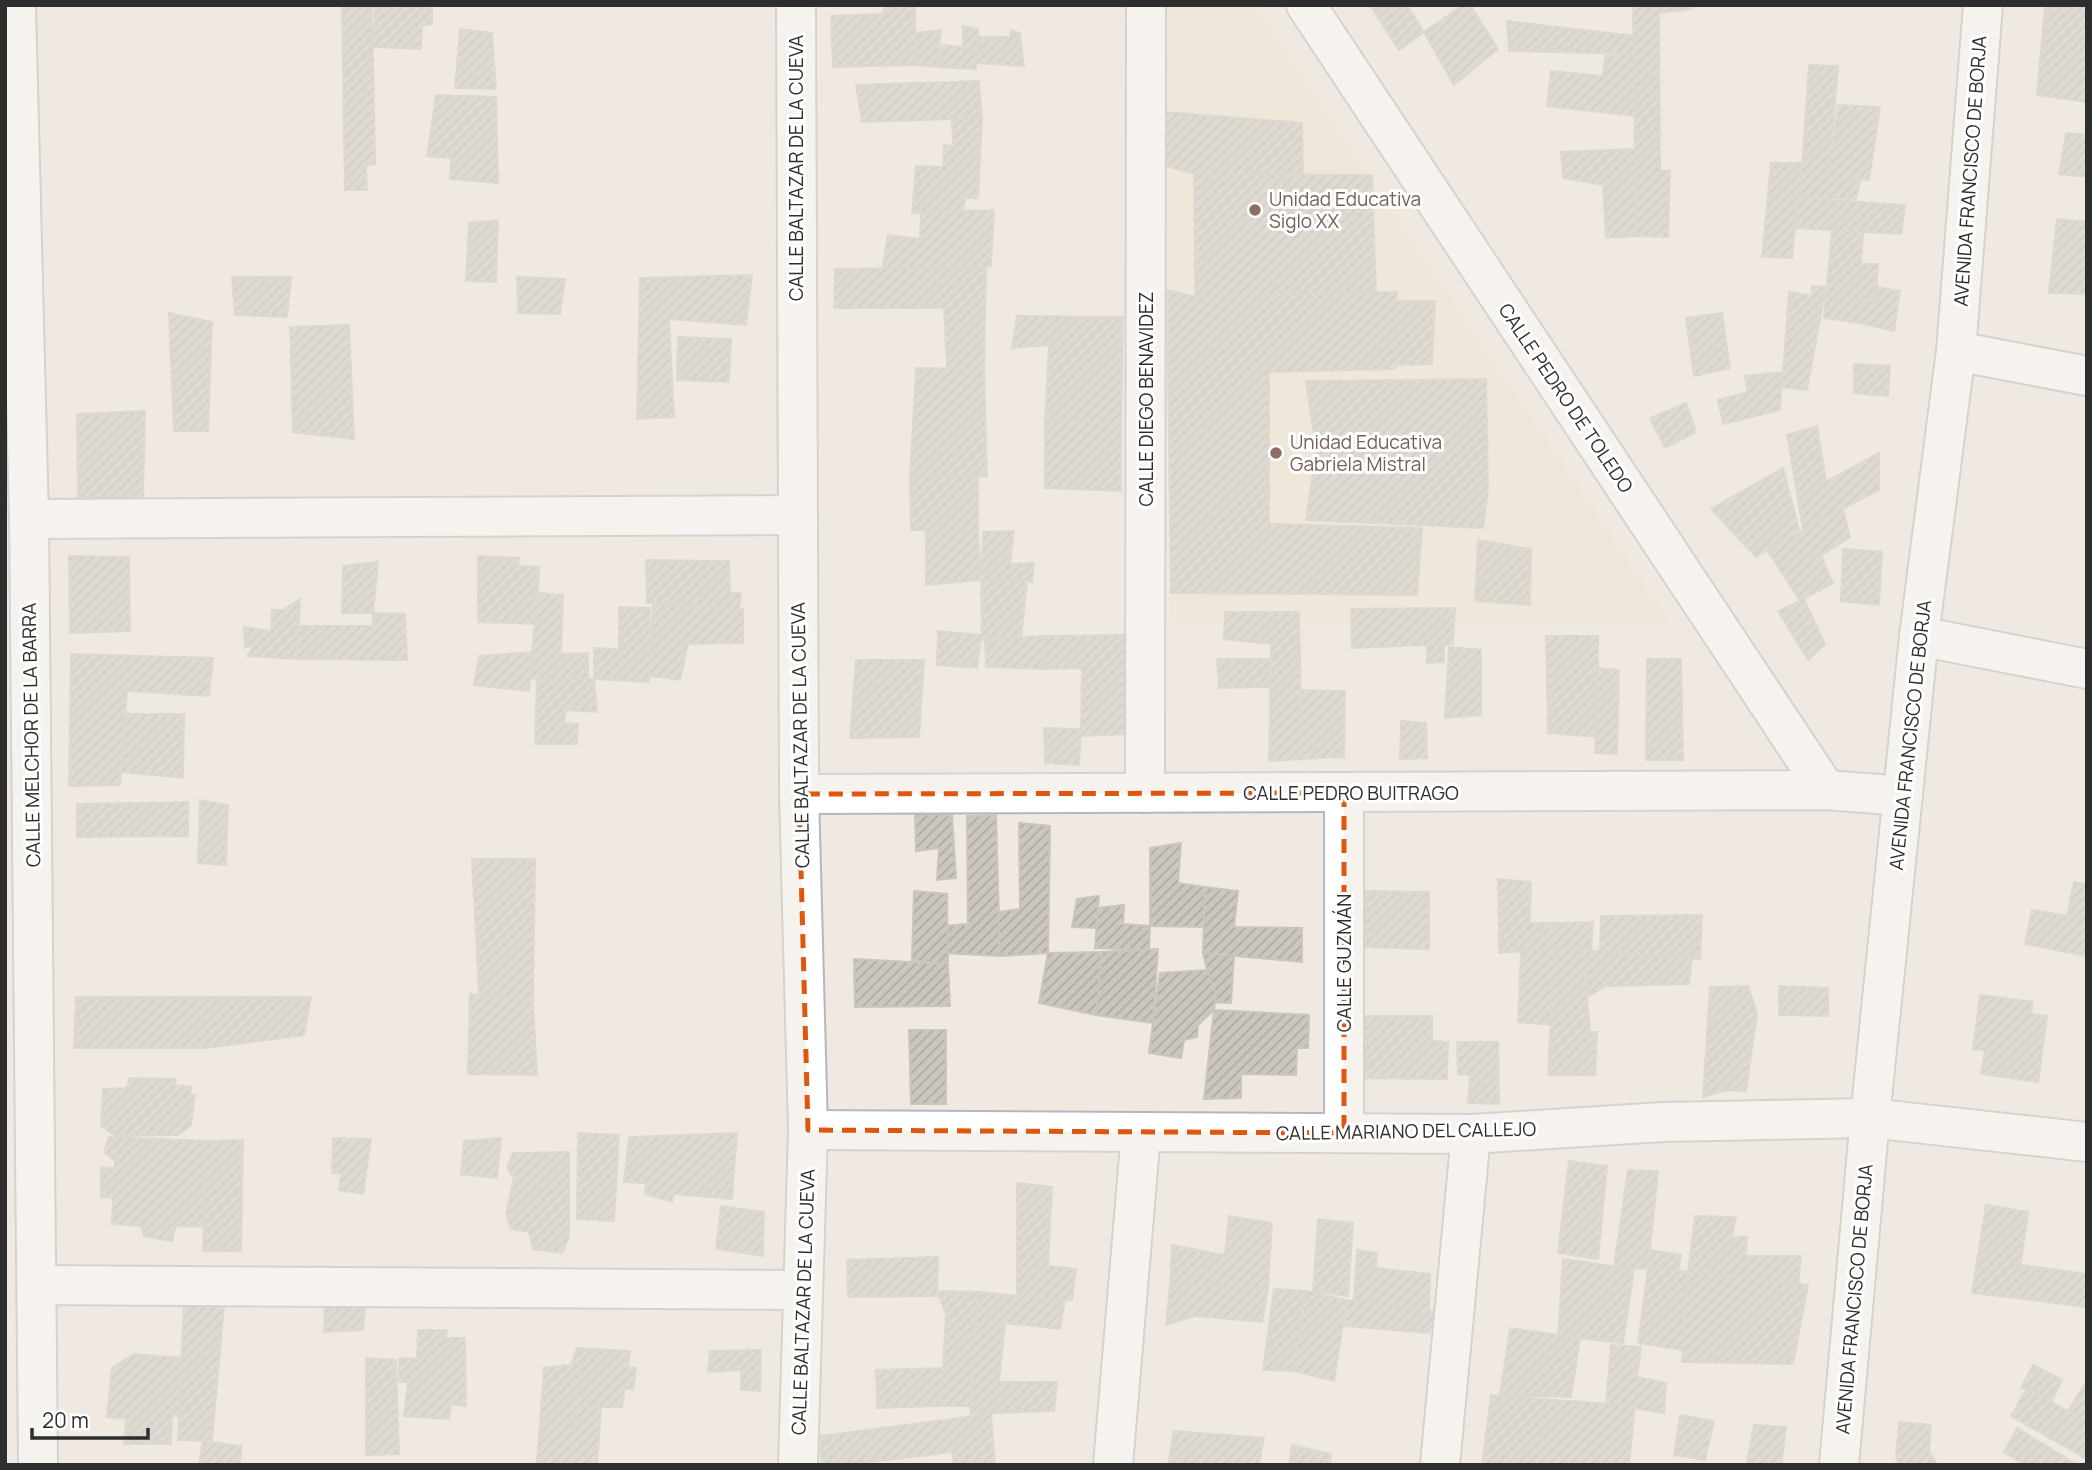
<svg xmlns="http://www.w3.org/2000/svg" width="2092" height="1470" font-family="Manrope,sans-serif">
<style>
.education{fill:#f0e6d1}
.building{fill:url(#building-hatch);stroke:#cbc5ba;stroke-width:2}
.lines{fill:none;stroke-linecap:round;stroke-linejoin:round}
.minor-casing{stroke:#b4b7c1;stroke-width:42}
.tertiary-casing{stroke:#b4b7c1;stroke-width:42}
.minor{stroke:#fff;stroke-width:38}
.tertiary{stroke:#fff;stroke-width:38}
.marked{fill:none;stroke:#df570e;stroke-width:5;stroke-dasharray:14 9;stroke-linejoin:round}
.education-dot{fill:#8d6e63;stroke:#fff;stroke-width:2.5}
.labels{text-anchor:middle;stroke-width:6;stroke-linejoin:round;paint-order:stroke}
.street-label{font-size:19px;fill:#2e2e2e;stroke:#fff}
.education-label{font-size:19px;fill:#785e54;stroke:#fff;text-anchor:start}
</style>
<defs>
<pattern id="building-hatch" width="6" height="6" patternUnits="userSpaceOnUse" patternTransform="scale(1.75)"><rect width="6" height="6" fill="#cbc7bf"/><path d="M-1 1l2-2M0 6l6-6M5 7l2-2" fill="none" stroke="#afaba4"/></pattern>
</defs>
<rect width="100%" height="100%" fill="#efe9e1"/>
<polygon class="education" points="1164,5 1257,5 1669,622 1171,622"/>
<g class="building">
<polygon points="342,5 372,5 375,164 366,166 367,190 345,190"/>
<polygon points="375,5 432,5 432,24 422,26 421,49 374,47"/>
<polygon points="885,5 915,5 916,65 833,67 831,16 883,14"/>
<polygon points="1370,5 1407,5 1424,32 1399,50"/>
<polygon points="1463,5 1470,5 1498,49 1454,85 1424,32"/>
<polygon points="1633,5 1693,5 1692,9 1659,13 1660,171 1670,170 1668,237 1636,236"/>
<polygon points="2045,5 2087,5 2087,102 2037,95"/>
<polygon points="1507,21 1634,36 1634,54 1509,51"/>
<polygon points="963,26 978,29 976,69 937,67 942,45 963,47"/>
<polygon points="460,29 492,33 496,89 455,88"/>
<polygon points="941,30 937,67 916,65 915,33"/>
<polygon points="1011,30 1020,33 1024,66 976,63 978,37 1010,37"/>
<polygon points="1634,54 1635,116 1547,106 1551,71 1603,76 1605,56"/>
<polygon points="1809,65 1838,66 1829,178 1861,179 1856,199 1800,197"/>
<polygon points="979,81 982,118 862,122 856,85"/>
<polygon points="436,95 496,97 498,183 450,179 451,158 427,156"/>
<polygon points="1838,105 1880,107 1869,180 1829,178"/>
<polygon points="1165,112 1302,123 1303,175 1194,174 1166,166"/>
<polygon points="982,118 978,198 965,198 963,211 912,213 916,166 943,167 944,145 953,146 952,119"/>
<polygon points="2066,133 2087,135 2087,177 2059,174"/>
<polygon points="1635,149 1636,236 1606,238 1603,185 1563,178 1561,152"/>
<polygon points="1771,163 1802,163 1792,258 1762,257"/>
<polygon points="1194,174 1372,175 1376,293 1195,297"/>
<polygon points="1798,198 1905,205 1901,234 1795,228"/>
<polygon points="994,210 991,266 882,271 888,235 920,239 921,212"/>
<polygon points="2057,219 2087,222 2087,294 2049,293"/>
<polygon points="498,220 496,282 466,281 469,223"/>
<polygon points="1832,230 1863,232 1861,264 1878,264 1876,300 1863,299 1860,323 1824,318"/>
<polygon points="986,267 984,369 947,369 944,308 834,308 835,269"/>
<polygon points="752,275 746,325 669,319 674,417 637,419 640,278"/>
<polygon points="232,277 291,277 287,317 235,315"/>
<polygon points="517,277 565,279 560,314 518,313"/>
<polygon points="1812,286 1826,287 1807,390 1782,387 1789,292 1812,296"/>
<polygon points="1877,287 1900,291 1894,331 1860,323 1863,299 1876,300"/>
<polygon points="1167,290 1195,297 1397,292 1396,301 1435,301 1432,364 1396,365 1395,369 1269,372 1269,524 1422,528 1417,595 1171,593"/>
<polygon points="169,313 212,322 208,431 174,431"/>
<polygon points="1722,313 1730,368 1694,376 1686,318"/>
<polygon points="1017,316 1123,317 1121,424 1045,420 1049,345 1012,348"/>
<polygon points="349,325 354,439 293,432 290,327"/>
<polygon points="678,337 731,339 729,382 677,380"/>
<polygon points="1854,364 1890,366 1888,396 1854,393"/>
<polygon points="916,368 984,369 987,476 910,477"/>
<polygon points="1782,372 1780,410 1723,424 1718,400 1748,392 1745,376"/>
<polygon points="1486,379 1488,489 1483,528 1306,520 1316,448 1306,381"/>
<polygon points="1686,403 1696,432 1665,448 1650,418"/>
<polygon points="145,411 143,498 78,505 77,414"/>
<polygon points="1045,420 1121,424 1121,491 1045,488"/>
<polygon points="1817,426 1826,482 1879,453 1879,490 1803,529 1787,435"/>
<polygon points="1783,468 1799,529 1756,557 1711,509"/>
<polygon points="978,476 978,531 911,530 910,477"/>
<polygon points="1843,508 1850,537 1817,558 1809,552 1779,568 1767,550"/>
<polygon points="926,531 978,531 981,580 926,585"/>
<polygon points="1014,531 1010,564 1034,563 1032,582 981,580 983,532"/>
<polygon points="1478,540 1531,549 1530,605 1475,601"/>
<polygon points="1843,549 1882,552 1879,605 1841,601"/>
<polygon points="1809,552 1817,558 1821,555 1833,583 1800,601 1779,568"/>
<polygon points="69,556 129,557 130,631 70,633"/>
<polygon points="478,556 519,558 518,566 539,567 537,624 478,622"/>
<polygon points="646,560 729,561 730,593 741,593 739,609 647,603"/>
<polygon points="378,562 373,613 342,613 343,566"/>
<polygon points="981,580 1027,581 1021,639 982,640"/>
<polygon points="538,593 563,595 561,654 588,653 588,681 529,678"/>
<polygon points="300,599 297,659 247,656 255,645 245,647 244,627 271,631 272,610 283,610"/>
<polygon points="1804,599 1825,644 1808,660 1778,611"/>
<polygon points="653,605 743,609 743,643 688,644 680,680 649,676"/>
<polygon points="619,607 650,608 649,682 594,679 594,648 619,649"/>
<polygon points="1455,608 1453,644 1444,645 1444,662 1427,663 1427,645 1352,648 1351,609"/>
<polygon points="1225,612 1299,612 1302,759 1269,761 1271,644 1224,639"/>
<polygon points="373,613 405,614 407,660 297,659 298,626 373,626"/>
<polygon points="938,631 981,635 977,668 937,665"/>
<polygon points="1127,635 1125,734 1081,736 1082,668 1045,669 1042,636"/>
<polygon points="1042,636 1045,669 986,667 985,640"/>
<polygon points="1546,636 1598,636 1598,737 1548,733"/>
<polygon points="1449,647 1481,650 1481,715 1445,718"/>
<polygon points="533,652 529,691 474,685 479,656"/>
<polygon points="71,654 213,658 209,696 127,691 120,785 69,786"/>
<polygon points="1217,659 1270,659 1270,687 1219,688"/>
<polygon points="1647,659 1681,659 1683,760 1646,760"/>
<polygon points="856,660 924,660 919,737 850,738"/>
<polygon points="1598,668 1619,670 1617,754 1595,753"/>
<polygon points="537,678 594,679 597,712 566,710 564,723 578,724 577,744 535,744"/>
<polygon points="1301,690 1345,691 1344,757 1302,759"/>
<polygon points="126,714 184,714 183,778 121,772"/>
<polygon points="1401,721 1426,723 1427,758 1400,759"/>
<polygon points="1044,728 1081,729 1079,765 1045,763"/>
<polygon points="200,800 228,805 226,865 198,863"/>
<polygon points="188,802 188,836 77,837 77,804"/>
<polygon points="915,814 952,815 956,878 937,880 939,848 916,851"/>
<polygon points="996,815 1000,956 942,953 942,926 968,924 967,816"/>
<polygon points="1019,823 1050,826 1048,953 1000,956 998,912 1020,909"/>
<polygon points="1181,843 1178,883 1205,887 1204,927 1150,926 1150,848"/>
<polygon points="472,859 535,859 533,1002 479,995"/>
<polygon points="1498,879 1531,882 1530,923 1550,923 1554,949 1499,953"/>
<polygon points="2074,882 2087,885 2087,956 2025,944 2032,910 2067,916"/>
<polygon points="1205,887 1238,891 1234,927 1302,928 1302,962 1203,953"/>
<polygon points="914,891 947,894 948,964 912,960"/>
<polygon points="1365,891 1429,892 1429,949 1364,947"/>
<polygon points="1099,896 1096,928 1072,927 1077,899"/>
<polygon points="1124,905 1123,924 1150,926 1149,950 1095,948 1098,908"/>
<polygon points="1702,915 1700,959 1600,951 1601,916"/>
<polygon points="1593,922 1591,950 1554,949 1550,923"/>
<polygon points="1158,949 1153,1023 1096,1015 1102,952"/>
<polygon points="1554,949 1583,950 1590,1032 1597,1032 1595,1075 1548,1075"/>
<polygon points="1554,949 1550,1025 1518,1022 1521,952"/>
<polygon points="1583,950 1692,958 1689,984 1606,986 1589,996"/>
<polygon points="1102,952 1096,1015 1039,1003 1048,953"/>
<polygon points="1203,953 1234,956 1231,1003 1200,1002 1207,970"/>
<polygon points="854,959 948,964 950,1006 855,1007"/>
<polygon points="1207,970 1216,994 1214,1010 1198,1025 1197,1037 1184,1040 1181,1058 1149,1053 1160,973"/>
<polygon points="1748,986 1757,1013 1746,1091 1726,1090 1703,1097 1710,987"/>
<polygon points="1779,986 1828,988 1828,1016 1779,1015"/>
<polygon points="470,994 533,1002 537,1075 468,1074"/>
<polygon points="1980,995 2033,1002 2031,1014 2047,1016 2038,1082 1981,1074 1985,1050 1973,1049"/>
<polygon points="76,997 311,997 304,1035 207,1048 74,1048"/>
<polygon points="1214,1010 1309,1015 1308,1048 1297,1048 1296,1075 1241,1074 1241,1098 1204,1099"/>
<polygon points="1356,1016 1432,1016 1432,1041 1448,1042 1447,1079 1355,1078"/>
<polygon points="909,1030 946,1030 946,1104 911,1104"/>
<polygon points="1457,1042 1498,1042 1499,1104 1468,1103 1470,1075 1458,1074"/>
<polygon points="130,1078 176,1079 175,1085 191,1087 190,1095 195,1095 191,1125 178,1135 115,1136 101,1126 103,1089 126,1088"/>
<polygon points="578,1133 619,1135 614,1221 577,1219"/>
<polygon points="737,1133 732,1199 674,1194 672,1202 645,1194 646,1183 624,1182 629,1137"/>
<polygon points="109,1137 206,1141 203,1227 176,1226 172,1241 144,1236 141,1226 112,1224 113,1198 101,1197 101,1167 114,1169 115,1161 104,1152"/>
<polygon points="333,1138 371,1139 363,1194 339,1190 341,1174 332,1173"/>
<polygon points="501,1138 497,1178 461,1174 464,1141"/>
<polygon points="243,1140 241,1251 203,1251 206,1141"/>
<polygon points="569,1152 569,1238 562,1253 533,1249 529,1232 511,1229 506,1214 514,1178 507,1167 513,1153"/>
<polygon points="1569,1161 1607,1166 1598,1259 1558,1253"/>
<polygon points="1628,1170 1658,1171 1650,1250 1681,1255 1678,1271 1614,1267"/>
<polygon points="1017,1183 1052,1187 1048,1266 1076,1269 1072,1300 1017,1297"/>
<polygon points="1986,1205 2028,1212 2016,1298 1972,1293"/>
<polygon points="721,1206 764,1212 763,1256 716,1249"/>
<polygon points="1229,1216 1272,1223 1268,1289 1170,1285 1172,1245 1225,1255"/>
<polygon points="1695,1216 1736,1217 1732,1237 1747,1237 1746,1256 1801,1256 1798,1285 1688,1272"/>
<polygon points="1318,1219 1353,1223 1348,1296 1313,1291"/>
<polygon points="1357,1250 1377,1253 1376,1268 1430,1274 1429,1310 1354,1301"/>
<polygon points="938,1257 937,1296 848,1297 847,1260"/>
<polygon points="1563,1259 1634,1269 1623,1343 1558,1336"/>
<polygon points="2020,1265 2087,1274 2087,1307 2016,1298"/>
<polygon points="1648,1268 1688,1272 1683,1350 1638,1343"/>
<polygon points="1688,1272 1808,1285 1793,1364 1682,1362"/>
<polygon points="1170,1285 1268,1289 1262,1322 1195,1316 1166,1325"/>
<polygon points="1274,1289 1306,1291 1294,1371 1263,1370"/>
<polygon points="937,1291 978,1292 971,1406 941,1406 946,1314"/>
<polygon points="1306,1291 1347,1300 1334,1381 1294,1371"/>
<polygon points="978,1292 1065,1300 1060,1329 1005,1323 999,1382 1057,1382 1054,1411 970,1414"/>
<polygon points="1347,1300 1354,1301 1436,1311 1429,1333 1345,1326"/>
<polygon points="184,1303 224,1306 212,1441 178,1440"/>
<polygon points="325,1307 365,1307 363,1330 324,1332"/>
<polygon points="1510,1328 1580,1338 1571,1397 1500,1395"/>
<polygon points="418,1330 447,1330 446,1338 465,1338 466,1406 451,1404 449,1419 404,1416 408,1382 399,1382 399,1358 417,1359"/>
<polygon points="1611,1345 1641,1347 1637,1377 1666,1383 1664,1413 1606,1404"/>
<polygon points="577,1348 630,1351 628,1367 636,1368 633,1390 625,1388 622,1407 576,1407 579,1364 572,1363"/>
<polygon points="761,1350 760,1391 741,1390 741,1370 708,1372 710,1351"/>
<polygon points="134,1354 182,1358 179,1417 172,1415 171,1444 124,1444 126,1419 107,1417 112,1368"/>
<polygon points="366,1358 396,1360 399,1454 366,1455"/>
<polygon points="579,1364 574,1464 537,1462 544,1368"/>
<polygon points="2033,1365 2062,1380 2051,1402 2027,1388 2021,1388"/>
<polygon points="942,1368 941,1406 877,1408 876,1370"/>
<polygon points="2087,1380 2087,1422 2068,1411"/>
<polygon points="2027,1388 2087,1422 2085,1458 2011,1416"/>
<polygon points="1491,1395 1635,1406 1629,1465 1482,1465"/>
<polygon points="576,1407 601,1407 597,1465 573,1465"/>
<polygon points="991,1414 995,1465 954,1465 952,1452 846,1465 821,1465 821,1436"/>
<polygon points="1680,1415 1714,1421 1705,1460 1674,1455"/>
<polygon points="1899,1422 1931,1425 1929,1452 1938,1465 1899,1465 1896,1457"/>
<polygon points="1754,1425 1786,1427 1781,1465 1747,1463"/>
<polygon points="2017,1428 2076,1464 2025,1465 2004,1452"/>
<polygon points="1174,1431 1264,1438 1259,1465 1168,1465"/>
<polygon points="203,1441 242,1446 239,1465 199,1465"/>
<polygon points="1292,1445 1331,1454 1330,1465 1289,1465"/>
</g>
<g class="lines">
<g class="minor-casing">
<g id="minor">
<polyline points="16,5 29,519 38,1465"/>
<polyline points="796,5 799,794 808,1130 798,1465"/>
<polyline points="1306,5 1826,790"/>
<polyline points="1956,351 2087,376"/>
<polyline points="29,519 797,515"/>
<polyline points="1919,636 2087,669"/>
<polyline points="1145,793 1146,5"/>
<polyline points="799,794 1826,790 1903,796"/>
<polyline points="808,1130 1471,1134 1663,1122 1870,1118 2087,1142"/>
<polyline points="1344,1133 1344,793"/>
<polyline points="38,1285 803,1290"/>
<polyline points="1113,1465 1141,1133"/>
<polyline points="1440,1465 1471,1134"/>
</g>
</g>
<g class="tertiary-casing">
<polyline id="tertiary" points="1839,1465 1870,1118 1919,636 1956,351 1983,5"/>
</g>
<use href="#minor" class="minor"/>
<use href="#tertiary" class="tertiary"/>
</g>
<path d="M0 0H2092V1470H0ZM1344,793V1133L808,1130L799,794Z" fill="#efe9e1" fill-opacity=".55" fill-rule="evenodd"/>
<path class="marked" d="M1344,793V1133L808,1130L799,794Z"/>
<g class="education-dot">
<circle cx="1255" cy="210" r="7"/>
<circle cx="1276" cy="453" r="7"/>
</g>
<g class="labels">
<g class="street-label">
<text transform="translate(796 168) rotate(-90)" y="7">CALLE BALTAZAR DE LA CUEVA</text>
<text transform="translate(1970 171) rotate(-86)" y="7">AVENIDA FRANCISCO DE BORJA</text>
<text transform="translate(1566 398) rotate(56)" y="7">CALLE PEDRO DE TOLEDO</text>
<text transform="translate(1146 399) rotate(-90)" y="7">CALLE DIEGO BENAVIDEZ</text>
<text transform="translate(31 735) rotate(-91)" y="7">CALLE MELCHOR DE LA BARRA</text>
<text transform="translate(800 735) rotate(-91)" y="7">CALLE BALTAZAR DE LA CUEVA</text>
<text transform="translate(1910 735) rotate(-84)" y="7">AVENIDA FRANCISCO DE BORJA</text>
<text x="1351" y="800">CALLE PEDRO BUITRAGO</text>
<text transform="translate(1344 963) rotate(-90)" y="7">CALLE GUZMÁN</text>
<text transform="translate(1406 1131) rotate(-1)" y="7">CALLE MARIANO DEL CALLEJO</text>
<text transform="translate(1854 1299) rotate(-85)" y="7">AVENIDA FRANCISCO DE BORJA</text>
<text transform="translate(803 1302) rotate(-88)" y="7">CALLE BALTAZAR DE LA CUEVA</text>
</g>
<g class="education-label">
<text x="1269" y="206">Unidad Educativa<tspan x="1269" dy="22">Siglo XX</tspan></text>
<text x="1290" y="449">Unidad Educativa<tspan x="1290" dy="22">Gabriela Mistral</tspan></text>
</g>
</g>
<rect width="2092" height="1470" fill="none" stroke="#2e2e2e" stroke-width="14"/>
<path d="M32 1428v10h116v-10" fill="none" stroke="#2e2e2e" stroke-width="3.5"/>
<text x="42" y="1428" font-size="21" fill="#2e2e2e" stroke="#ffffff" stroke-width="5" paint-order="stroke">20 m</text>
</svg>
